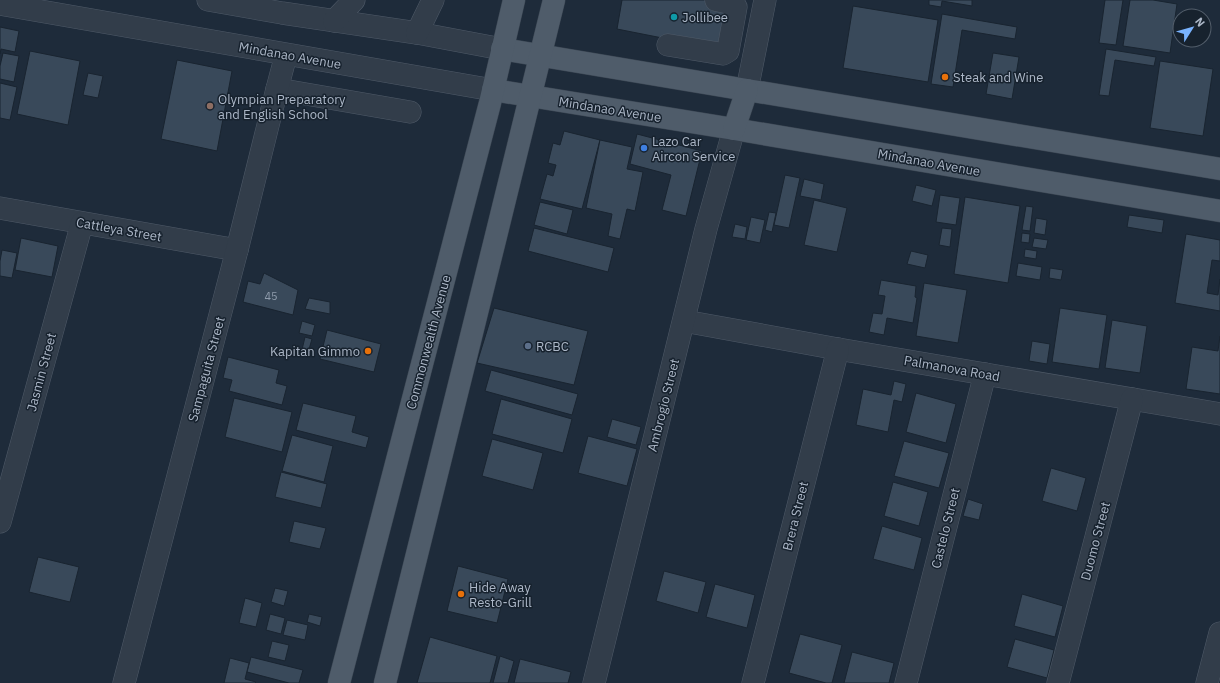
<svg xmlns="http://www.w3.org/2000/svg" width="1220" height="683" font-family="'IBM Plex Sans',sans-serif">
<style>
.building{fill:#39495a;stroke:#192430}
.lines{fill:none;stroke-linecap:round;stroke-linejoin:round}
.minor-casing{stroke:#4f5a68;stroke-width:23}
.major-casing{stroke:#3b4653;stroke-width:23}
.minor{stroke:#323d4a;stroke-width:22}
.major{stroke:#4f5c6a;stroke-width:22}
.culture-dot{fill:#0f9aa8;stroke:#17222e;stroke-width:1.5}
.food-dot{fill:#e8710a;stroke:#17222e;stroke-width:1.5}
.education-dot{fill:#8d6e63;stroke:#17222e;stroke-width:1.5}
.shop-dot{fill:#3f7fe0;stroke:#17222e;stroke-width:1.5}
.service-dot{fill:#5c6f8a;stroke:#17222e;stroke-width:1.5}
.labels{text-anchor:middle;stroke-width:3;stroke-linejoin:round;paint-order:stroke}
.number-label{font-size:11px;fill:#8f9cac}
.poi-label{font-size:13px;fill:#acb7c7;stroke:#17222e;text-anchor:start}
.street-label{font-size:13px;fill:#acb7c7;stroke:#17222e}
</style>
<rect width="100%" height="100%" fill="#1e2b3a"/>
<g class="building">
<polygon points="622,0 705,0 731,5 723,50 617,29"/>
<polygon points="929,0 972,0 972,6 942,1 941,7 929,5"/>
<polygon points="1105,0 1123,0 1116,45 1099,43"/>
<polygon points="1130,0 1153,0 1177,4 1170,53 1123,46"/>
<polygon points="853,6 938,20 928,82 843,68"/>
<polygon points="942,14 1017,27 1015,39 962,30 953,87 931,84"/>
<polygon points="0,27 19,31 15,52 1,49 0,54"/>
<polygon points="1106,49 1156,57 1154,66 1115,60 1109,96 1099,95"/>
<polygon points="30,51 80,61 68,125 17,114"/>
<polygon points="3,53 19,56 14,82 0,79 0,66"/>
<polygon points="993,53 1019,57 1012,99 986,94"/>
<polygon points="177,60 232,71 217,151 161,139"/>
<polygon points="1160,61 1213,69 1203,136 1150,128"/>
<polygon points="88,73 103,76 98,98 83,95"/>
<polygon points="0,83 17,87 10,120 0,118"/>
<polygon points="564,131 600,140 582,209 540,199 547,174 553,176 556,165 548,163 553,143 560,145"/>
<polygon points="637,134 702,151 686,216 662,210 671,175 630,164"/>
<polygon points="600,140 632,147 627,169 643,172 635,211 627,209 620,239 608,236 612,214 586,208"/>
<polygon points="785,175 800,178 789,228 774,225"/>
<polygon points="804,179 824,184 821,200 800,196"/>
<polygon points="916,185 936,190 932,206 912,201"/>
<polygon points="940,195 960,198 956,225 936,222"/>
<polygon points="965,197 1020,206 1008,283 954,274"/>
<polygon points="814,200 847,208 837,252 804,245"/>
<polygon points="540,202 573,210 567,234 534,225"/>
<polygon points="1026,206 1033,207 1030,231 1022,230"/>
<polygon points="769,212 776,213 772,232 765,230"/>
<polygon points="1129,215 1164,220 1162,233 1127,227"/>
<polygon points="751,217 765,220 760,243 746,240"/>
<polygon points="1036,218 1047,220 1045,235 1034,233"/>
<polygon points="735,224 747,227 745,239 732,237"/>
<polygon points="534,228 614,248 608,272 528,251"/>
<polygon points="942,228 952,229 950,247 939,245"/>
<polygon points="1022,233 1030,234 1029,243 1021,242"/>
<polygon points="1186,234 1220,240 1220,261 1212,260 1207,293 1218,295 1220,279 1220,311 1175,303"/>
<polygon points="21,238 58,246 52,277 15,270"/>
<polygon points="1034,238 1048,240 1046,249 1032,247"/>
<polygon points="1025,249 1037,251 1036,259 1024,257"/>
<polygon points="2,250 17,253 12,278 0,276 0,261"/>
<polygon points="911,251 928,255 925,268 907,264"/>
<polygon points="1018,263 1042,267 1040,280 1016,276"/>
<polygon points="1050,268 1063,270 1061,280 1049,278"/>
<polygon points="264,273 298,290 293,315 243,302 248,281 260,284"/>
<polygon points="881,280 916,286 915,297 917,298 913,323 887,318 884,335 869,332 873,313 882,314 885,296 878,295"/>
<polygon points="924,283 967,290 958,343 916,336"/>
<polygon points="309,298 330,302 330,314 305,309"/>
<polygon points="494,308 588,331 574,385 477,363"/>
<polygon points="1060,308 1107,315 1099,369 1052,362"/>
<polygon points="1112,320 1147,326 1140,373 1105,368"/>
<polygon points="302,321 315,325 312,336 299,333"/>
<polygon points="327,330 381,344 374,372 320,359"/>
<polygon points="1220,336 1220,394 1186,389 1192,347 1218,351"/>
<polygon points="305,337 312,339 307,356 301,354"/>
<polygon points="1032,341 1050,344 1047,364 1029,361"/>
<polygon points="228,357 279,370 276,383 287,386 282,405 229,391 232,380 223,378"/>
<polygon points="491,370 578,394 572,415 485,391"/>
<polygon points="894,381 906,384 902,402 894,400 888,432 856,425 863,389 891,395"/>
<polygon points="916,393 956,404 946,443 906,432"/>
<polygon points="234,398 292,412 282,452 225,437"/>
<polygon points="501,399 572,419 563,453 492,434"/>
<polygon points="303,403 356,416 352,432 369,437 366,448 296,430"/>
<polygon points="612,419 641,427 636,445 607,437"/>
<polygon points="292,435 333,446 324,482 282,471"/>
<polygon points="588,436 637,449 627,486 578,473"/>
<polygon points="492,439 543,453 533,490 482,476"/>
<polygon points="904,441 949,453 939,488 894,476"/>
<polygon points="1051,468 1086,478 1077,511 1042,501"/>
<polygon points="281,472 327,484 321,508 275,497"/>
<polygon points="893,482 928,492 919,526 884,516"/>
<polygon points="968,499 983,504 979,520 963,516"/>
<polygon points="294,521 326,528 320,549 289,542"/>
<polygon points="882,526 922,538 914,570 873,559"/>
<polygon points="38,557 79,567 70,602 29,592"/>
<polygon points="458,566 508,579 497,623 447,611"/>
<polygon points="664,571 706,582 698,613 656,601"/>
<polygon points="715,584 755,595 747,628 706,617"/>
<polygon points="275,588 288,591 284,606 271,602"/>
<polygon points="1022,594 1063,606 1055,637 1014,626"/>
<polygon points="245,598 262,603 256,627 239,623"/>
<polygon points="270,614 285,618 281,634 266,630"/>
<polygon points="309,614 322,617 320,626 307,622"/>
<polygon points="287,620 308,625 305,640 283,635"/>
<polygon points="800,634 842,645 832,683 826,683 789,673"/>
<polygon points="430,637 497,656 490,683 417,683"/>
<polygon points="1015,639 1054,650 1047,678 1007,667"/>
<polygon points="272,641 289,645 285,661 268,657"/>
<polygon points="852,652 894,663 889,683 844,683"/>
<polygon points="500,656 514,661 508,683 493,683"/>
<polygon points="251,657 303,670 299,683 289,683 247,672"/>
<polygon points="230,658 249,663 245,679 256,682 255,683 224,683"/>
<polygon points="520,659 571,672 568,683 514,683"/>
</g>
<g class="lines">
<g class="minor-casing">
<g id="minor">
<polyline points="208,0 282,13 417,33 502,49"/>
<polyline points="0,4 493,90"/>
<polyline points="334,21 354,0"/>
<polyline points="417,33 433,0"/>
<polyline points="668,45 723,54 728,51 736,7 734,4 716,0"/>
<polyline points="277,89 410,112"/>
<polyline points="747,90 765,0"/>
<polyline points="0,208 237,250"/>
<polyline points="684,321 838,349 1220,414"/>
<polyline points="0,522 82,223"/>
<polyline points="124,683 237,250 277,89 286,55"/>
<polyline points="594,683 706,229 734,129"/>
<polyline points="753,683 838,349"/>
<polyline points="906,683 985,374"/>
<polyline points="1058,683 1132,399"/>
<polyline points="1207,683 1220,633"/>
</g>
</g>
<g class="major-casing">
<g id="major">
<polyline points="502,49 1220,169"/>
<polyline points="493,90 734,129 1220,211"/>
<polyline points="734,129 747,90"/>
<polyline points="339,683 490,103 514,0"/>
<polyline points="385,683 495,240 554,0"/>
</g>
</g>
<use href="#minor" class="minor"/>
<use href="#major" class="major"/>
</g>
<circle class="culture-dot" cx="674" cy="17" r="4"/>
<g class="food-dot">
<circle cx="945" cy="77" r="4"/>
<circle cx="368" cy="351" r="4"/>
<circle cx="461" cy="594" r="4"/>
</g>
<circle class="education-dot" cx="210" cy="106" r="4"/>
<circle class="shop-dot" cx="644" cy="148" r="4"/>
<circle class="service-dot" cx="528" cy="346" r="4"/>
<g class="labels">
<g class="number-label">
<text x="271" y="300">45</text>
</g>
<g class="poi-label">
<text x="682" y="22">Jollibee</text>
<text x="953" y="82">Steak and Wine</text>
<text x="218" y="104">Olympian Preparatory<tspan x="218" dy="15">and English School</tspan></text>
<text x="652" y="146">Lazo Car<tspan x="652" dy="15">Aircon Service</tspan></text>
<text x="536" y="351">RCBC</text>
<text x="360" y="356" text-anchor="end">Kapitan Gimmo</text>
<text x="469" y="592">Hide Away<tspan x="469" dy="15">Resto-Grill</tspan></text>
</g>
<g class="street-label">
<text transform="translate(290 55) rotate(10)" y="5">Mindanao Avenue</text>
<text transform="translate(610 109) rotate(9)" y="5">Mindanao Avenue</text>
<text transform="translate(929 162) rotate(10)" y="5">Mindanao Avenue</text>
<text transform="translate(119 229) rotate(10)" y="5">Cattleya Street</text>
<text transform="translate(428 342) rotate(-75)" y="5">Commonwealth Avenue</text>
<text transform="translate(952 368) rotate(10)" y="5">Palmanova Road</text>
<text transform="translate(206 369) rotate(-75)" y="5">Sampaguita Street</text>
<text transform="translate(41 372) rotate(-75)" y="5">Jasmin Street</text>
<text transform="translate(663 405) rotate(-76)" y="5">Ambrogio Street</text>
<text transform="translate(795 516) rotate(-76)" y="5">Brera Street</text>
<text transform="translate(945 528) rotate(-76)" y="5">Castelo Street</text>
<text transform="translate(1095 541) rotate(-75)" y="5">Duomo Street</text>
</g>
</g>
<g transform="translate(1192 28) rotate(53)"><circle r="19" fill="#17222e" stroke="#535e6b"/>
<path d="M0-3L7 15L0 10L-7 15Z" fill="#79b3ff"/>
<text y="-6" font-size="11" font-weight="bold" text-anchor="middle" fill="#acb7c7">N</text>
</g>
</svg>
